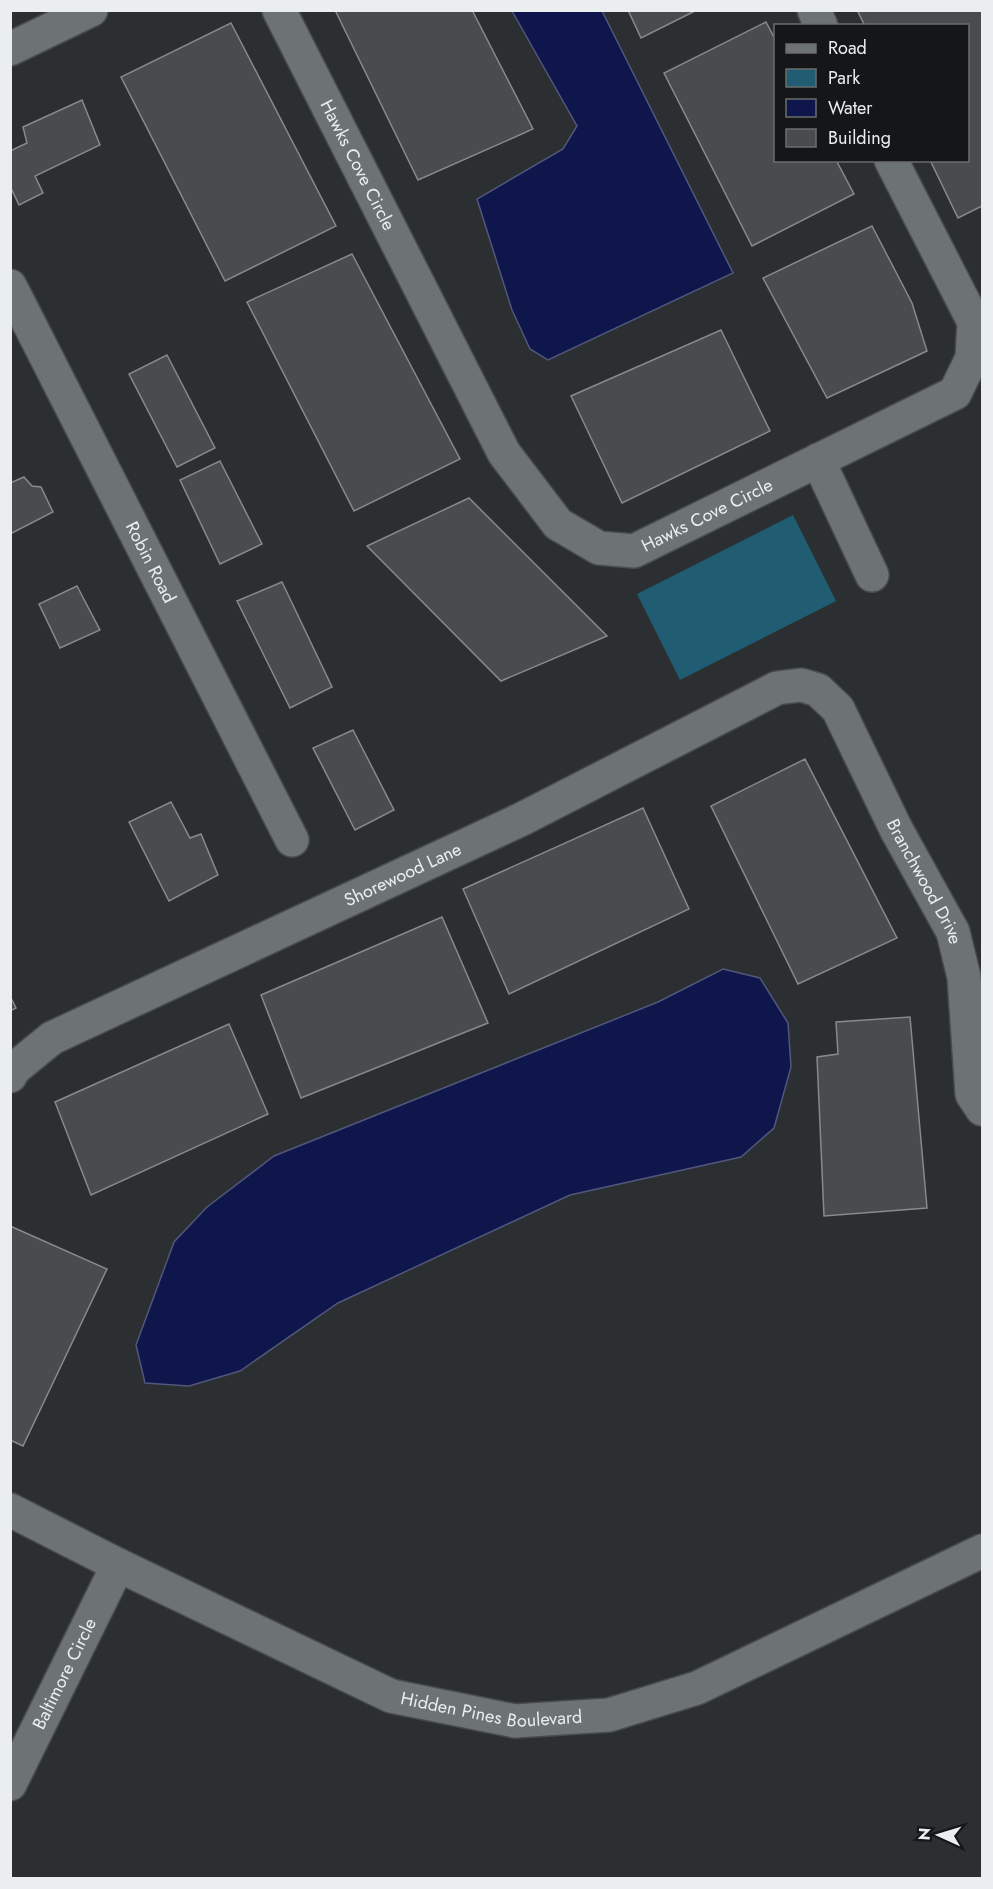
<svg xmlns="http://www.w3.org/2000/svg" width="993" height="1889" font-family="Jost,sans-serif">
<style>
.green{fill:#205d73}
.water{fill:#0f164b;stroke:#51577c;stroke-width:1.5}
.building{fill:#494c4f;stroke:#868a8d;stroke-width:1.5}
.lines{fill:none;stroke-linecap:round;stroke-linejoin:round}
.minor-casing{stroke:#474b4c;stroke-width:36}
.minor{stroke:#6d7274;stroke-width:33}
.labels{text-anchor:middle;stroke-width:6;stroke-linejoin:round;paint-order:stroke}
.street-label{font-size:18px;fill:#ebeeef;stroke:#151617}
</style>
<rect width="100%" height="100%" fill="#2b2f31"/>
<polygon class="green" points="793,515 836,601 680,680 637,594"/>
<g class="water">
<polygon points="512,11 602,11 733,273 548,360 530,349 512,310 477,199 563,149 577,126"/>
<polygon points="723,969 760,978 788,1023 791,1067 774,1128 741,1157 570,1195 338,1303 240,1371 189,1386 145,1383 136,1345 174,1242 207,1207 274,1156 658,1002"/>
</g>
<g class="building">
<polygon points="335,10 472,10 533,129 418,180"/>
<polygon points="628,10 697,10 641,38"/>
<polygon points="857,10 982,10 982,206 958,218 930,160 968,160 968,26 865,26"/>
<polygon points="766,22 776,41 776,160 836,160 854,194 752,246 664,73"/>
<polygon points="231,23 336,226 225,281 121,77"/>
<polygon points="82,100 100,145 35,176 43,193 19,205 10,186 10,151 27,143 23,127"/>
<polygon points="872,226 912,303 927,351 827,398 763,278"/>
<polygon points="352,254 460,459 354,511 247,302"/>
<polygon points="721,330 770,431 622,503 571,396"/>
<polygon points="167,355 215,448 177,467 129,374"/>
<polygon points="220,461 262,544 220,564 180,480"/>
<polygon points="24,477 32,486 41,487 53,512 10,534 10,483"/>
<polygon points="469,498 607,636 501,681 367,546"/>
<polygon points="282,582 332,687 290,708 237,601"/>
<polygon points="77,586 100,630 60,648 39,604"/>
<polygon points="353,730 394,810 355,830 313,748"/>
<polygon points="805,759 897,938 798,984 711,806"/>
<polygon points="171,802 190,838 201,834 218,875 169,901 129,822"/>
<polygon points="643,808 689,909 509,994 463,889"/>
<polygon points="442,917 488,1023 301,1098 261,995"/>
<polygon points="10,996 16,1008 10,1011"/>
<polygon points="910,1017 927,1208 824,1216 817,1057 838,1054 836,1022"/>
<polygon points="229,1024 268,1114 91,1195 55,1102"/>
<polygon points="10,1226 107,1269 23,1446 10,1440"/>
</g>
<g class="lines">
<g class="minor-casing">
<g id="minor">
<path id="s1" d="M279,10L504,453L558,524L599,548L634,551L955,393L972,358L974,322L891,160"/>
<polyline points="814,10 821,26"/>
<polyline points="10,49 91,10"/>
<path id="s2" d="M10,286L292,840"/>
<polyline points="818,460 872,575"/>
<path id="s3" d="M10,1076L14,1069L52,1038L522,819L777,688L801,685L818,690L838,709L896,829L953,932L964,977L972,1094L982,1109"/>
<path id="s4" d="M10,1510L118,1565L391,1696L515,1721L609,1715L697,1688L982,1551"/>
<path id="s5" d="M10,1784L118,1565"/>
</g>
</g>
<use href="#minor" class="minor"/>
</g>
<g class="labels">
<g class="street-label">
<text dy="6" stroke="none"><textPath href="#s1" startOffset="174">Hawks Cove Circle</textPath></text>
<text dy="6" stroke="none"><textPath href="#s1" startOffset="750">Hawks Cove Circle</textPath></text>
<text dy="6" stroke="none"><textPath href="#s2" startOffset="310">Robin Road</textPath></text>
<text dy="6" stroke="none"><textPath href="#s3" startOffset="444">Shorewood Lane</textPath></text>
<text dy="6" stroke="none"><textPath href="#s3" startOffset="1125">Branchwood Drive</textPath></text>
<text dy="6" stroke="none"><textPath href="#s5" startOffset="123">Baltimore Circle</textPath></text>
<text dy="6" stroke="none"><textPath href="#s4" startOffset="526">Hidden Pines Boulevard</textPath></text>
</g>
</g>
<rect width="993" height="1889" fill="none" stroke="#ebeeef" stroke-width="24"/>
<rect x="774" y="24" width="195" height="138" fill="#151617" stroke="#6b6c6d" stroke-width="1.5"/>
<rect x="786" y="44" width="30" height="9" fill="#6d7274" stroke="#6b6c6d" stroke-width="1.5"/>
<text x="828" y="54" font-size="18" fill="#ebeeef">Road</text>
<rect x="786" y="69" width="30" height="18" fill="#205d73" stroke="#6b6c6d" stroke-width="1.5"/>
<text x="828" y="84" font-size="18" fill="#ebeeef">Park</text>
<rect x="786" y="99" width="30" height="18" fill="#0f164b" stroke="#6b6c6d" stroke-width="1.5"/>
<text x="828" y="114" font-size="18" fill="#ebeeef">Water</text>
<rect x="786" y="129" width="30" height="18" fill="#494c4f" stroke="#6b6c6d" stroke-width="1.5"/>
<text x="828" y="144" font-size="18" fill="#ebeeef">Building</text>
<g transform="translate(939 1835) rotate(274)" stroke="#151617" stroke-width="4.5" paint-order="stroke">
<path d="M0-4.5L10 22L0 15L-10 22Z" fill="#ebeeef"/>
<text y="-9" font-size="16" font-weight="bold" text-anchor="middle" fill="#ebeeef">N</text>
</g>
</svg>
